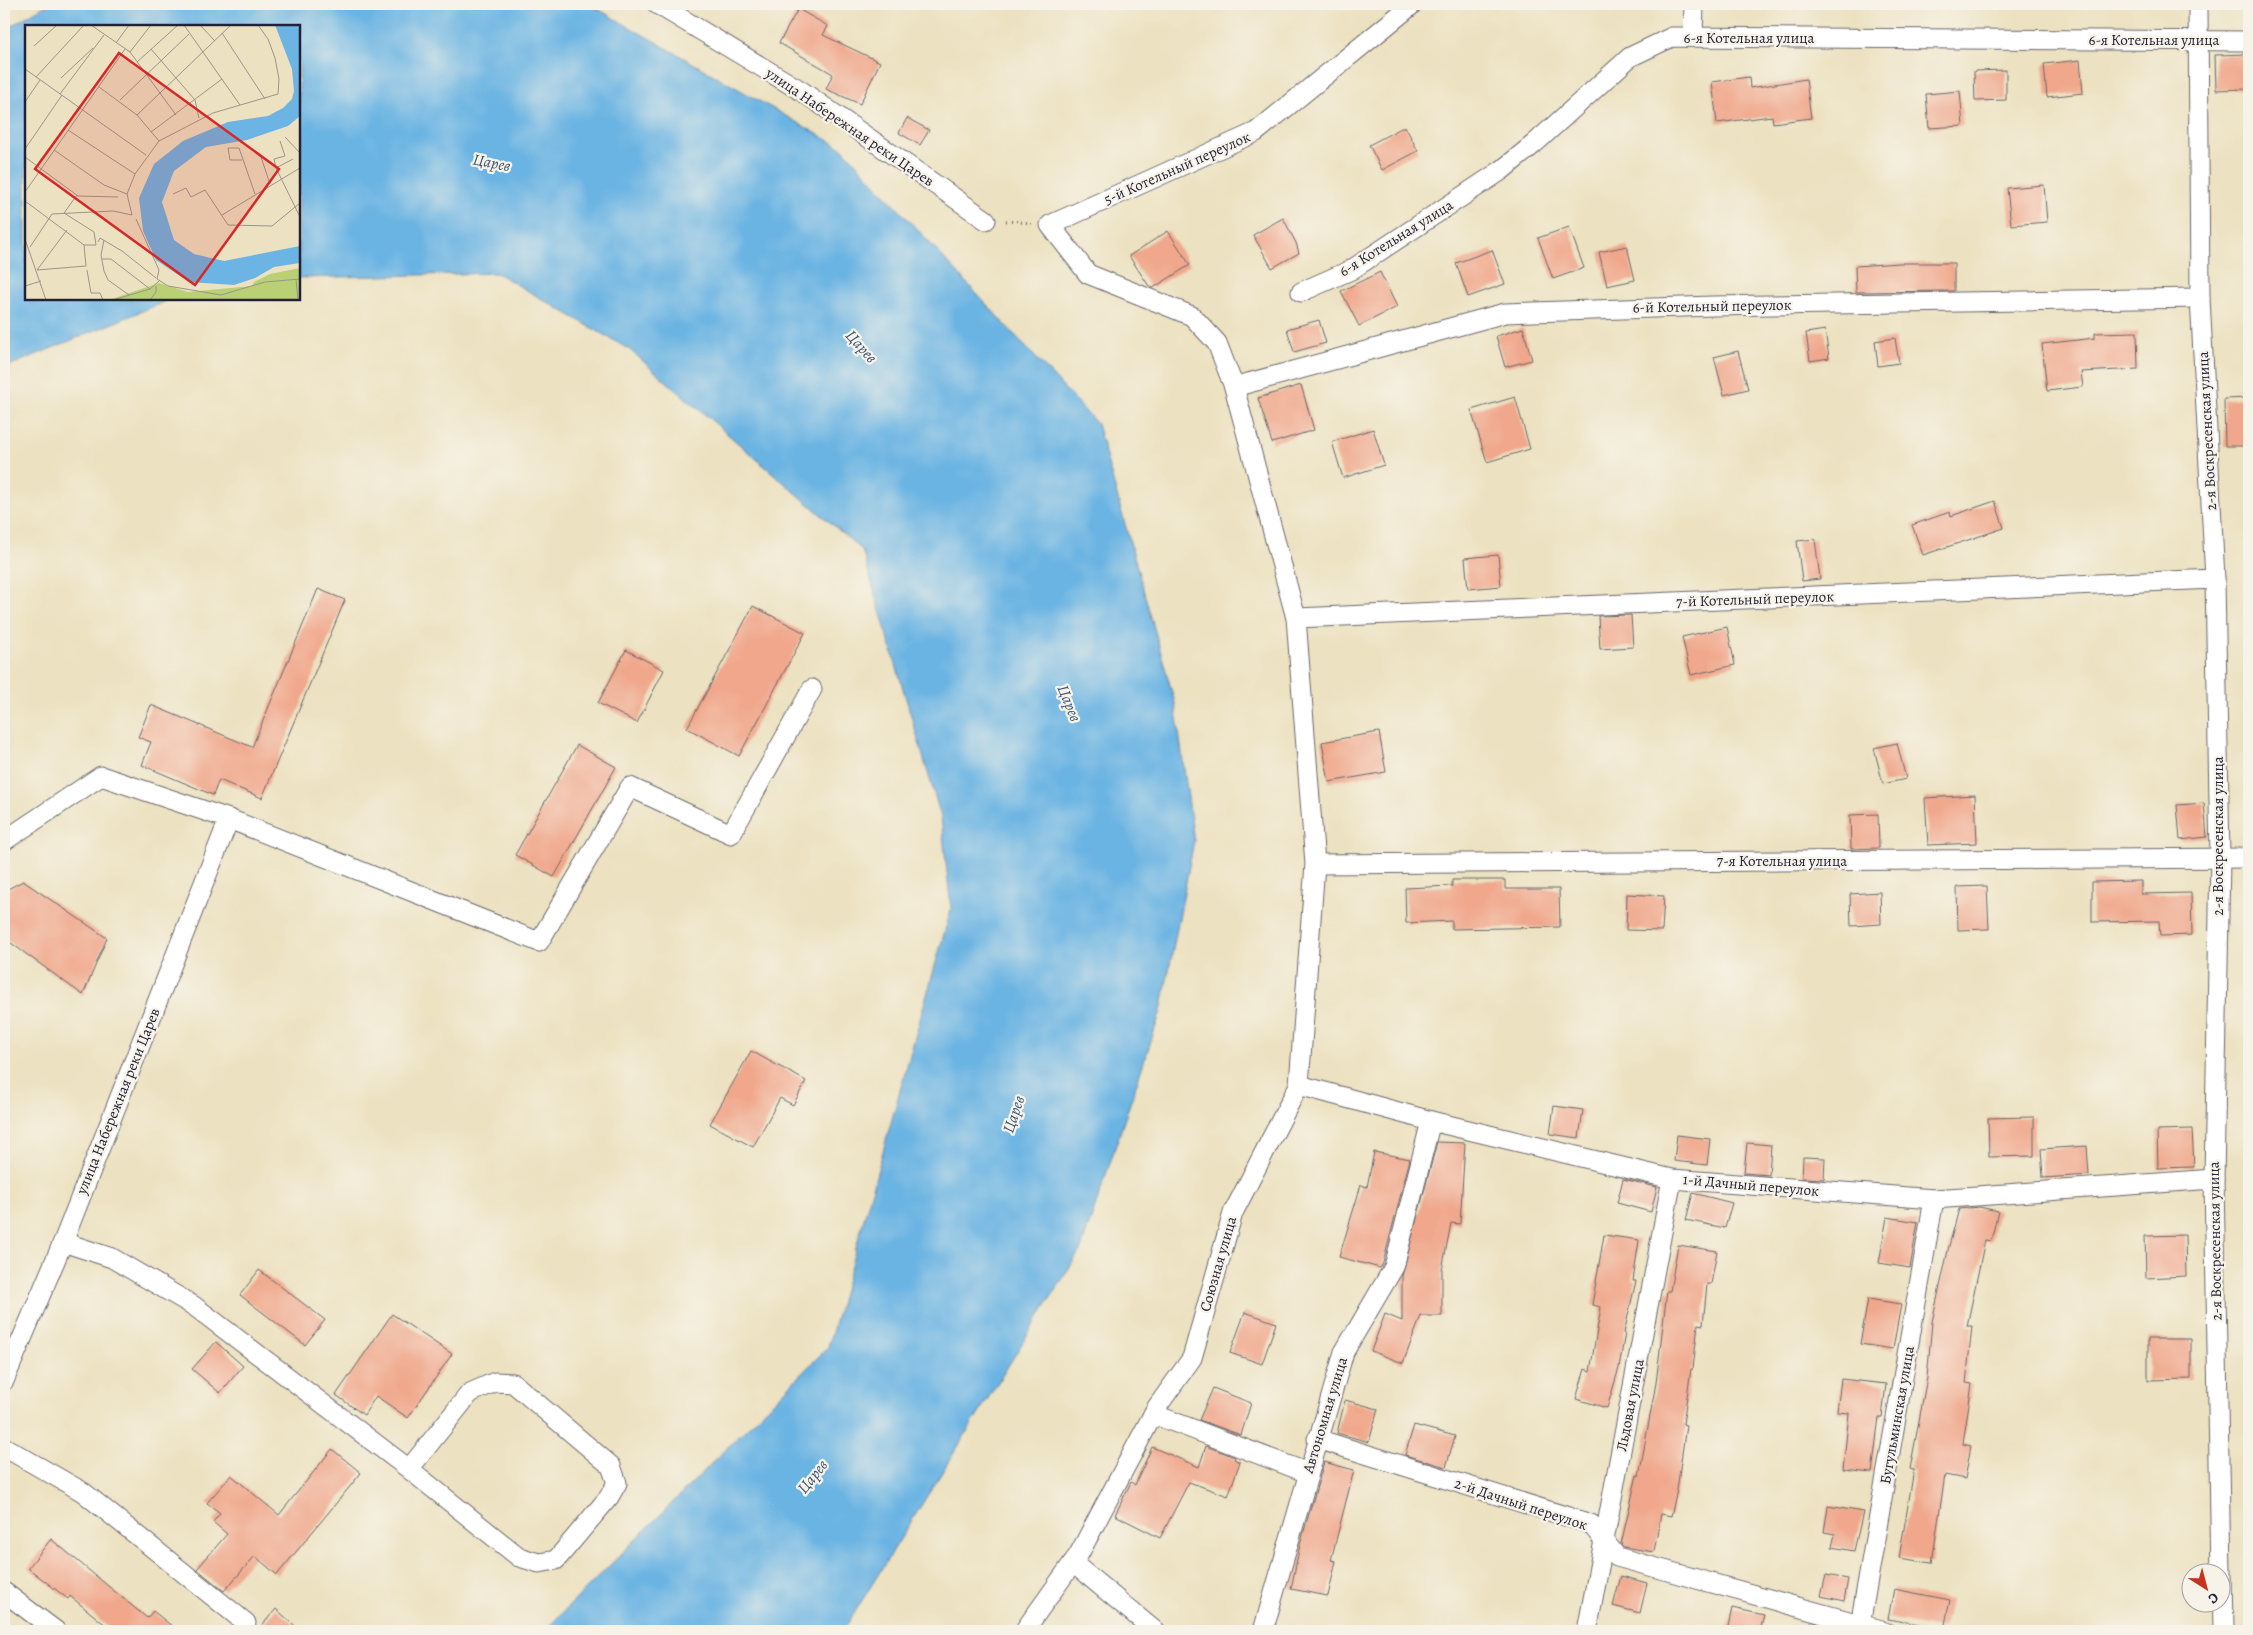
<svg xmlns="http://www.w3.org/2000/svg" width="2253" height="1635" font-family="Alegreya,serif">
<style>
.water{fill:#6bb4e3;stroke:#466b8f}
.building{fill:#f0a78b}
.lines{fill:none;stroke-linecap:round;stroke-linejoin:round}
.minor-casing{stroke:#69656a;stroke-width:21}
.path{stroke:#69656a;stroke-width:3;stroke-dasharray:1 4;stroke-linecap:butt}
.minor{stroke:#fff;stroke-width:19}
.labels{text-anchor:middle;stroke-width:4.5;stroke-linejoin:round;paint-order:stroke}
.street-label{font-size:15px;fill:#22223b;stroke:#f7f3e8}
.water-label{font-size:16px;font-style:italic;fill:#3c5576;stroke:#f7f3e8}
.inset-road{fill:none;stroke:#9b958b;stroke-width:1}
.view{fill:#d62828;fill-opacity:0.15;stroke:#d62828;stroke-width:2.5}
.inset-edge{fill:none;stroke:#22223b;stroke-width:2.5}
</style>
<rect width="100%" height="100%" fill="#f7f3e8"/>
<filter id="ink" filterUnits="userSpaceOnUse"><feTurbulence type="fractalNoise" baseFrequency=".02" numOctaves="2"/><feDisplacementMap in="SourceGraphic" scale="10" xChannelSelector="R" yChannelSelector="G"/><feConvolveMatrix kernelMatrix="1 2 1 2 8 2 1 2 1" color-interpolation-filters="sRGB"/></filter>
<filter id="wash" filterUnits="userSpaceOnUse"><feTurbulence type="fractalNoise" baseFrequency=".0096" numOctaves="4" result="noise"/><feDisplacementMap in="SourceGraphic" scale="20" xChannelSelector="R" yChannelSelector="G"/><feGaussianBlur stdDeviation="1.12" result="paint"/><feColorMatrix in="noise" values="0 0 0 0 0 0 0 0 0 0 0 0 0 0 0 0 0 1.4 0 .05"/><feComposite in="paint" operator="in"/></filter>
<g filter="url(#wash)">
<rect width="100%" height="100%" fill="#ece1c0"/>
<polygon class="water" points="48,4 589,4 842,148 1097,424 1175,703 1194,841 1161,1011 1081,1249 843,1631 544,1631 828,1347 951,909 941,817 862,550 630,350 497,273 299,278 299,26 26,26 26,299 171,299 4,368 4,30"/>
<g id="blocks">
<g class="building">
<polygon points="798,9 828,26 823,35 880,62 860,104 826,89 833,74 779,43"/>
<polygon points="2249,54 2249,89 2216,90 2215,55"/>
<polygon points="2080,60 2083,93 2047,97 2044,64"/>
<polygon points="2006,70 2006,100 1975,101 1974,71"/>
<polygon points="1749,77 1750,88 1806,79 1811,118 1773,123 1772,116 1717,123 1712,82"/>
<polygon points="1960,91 1963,126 1929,128 1926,94"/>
<polygon points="907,118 929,130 920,145 899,133"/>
<polygon points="1405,126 1418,151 1382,170 1369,145"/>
<polygon points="2044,185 2047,222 2011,225 2007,188"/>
<polygon points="1283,218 1296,243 1299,253 1272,268 1253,235"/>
<polygon points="1569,227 1584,268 1553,279 1538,238"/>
<polygon points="1168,231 1190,265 1153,288 1149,286 1129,256"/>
<polygon points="1627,246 1635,280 1607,286 1599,252"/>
<polygon points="1492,250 1505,284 1468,297 1456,263"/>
<polygon points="1899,263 1954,263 1954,291 1856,292 1855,266"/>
<polygon points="1380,272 1397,307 1359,326 1341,291"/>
<polygon points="1319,320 1326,343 1294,352 1287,329"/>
<polygon points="1523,328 1532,360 1505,367 1496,336"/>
<polygon points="1825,330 1829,358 1810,361 1806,333"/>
<polygon points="2137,332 2138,369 2081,372 2083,387 2047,391 2042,344 2095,338 2095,333"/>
<polygon points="1895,338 1899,363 1878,366 1875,341"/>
<polygon points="1738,351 1748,389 1724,395 1714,357"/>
<polygon points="1301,385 1314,430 1272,443 1258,398"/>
<polygon points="1515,397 1530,449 1487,462 1471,410"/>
<polygon points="2249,398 2249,446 2225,446 2224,399"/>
<polygon points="1373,429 1384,465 1343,478 1332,442"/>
<polygon points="1995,501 2004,528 1923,555 1912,525 1950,512 1951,516"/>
<polygon points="1815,539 1820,579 1802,581 1797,541"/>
<polygon points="1498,555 1501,586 1468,589 1465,558"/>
<polygon points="318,589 345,600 262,798 219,780 213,795 142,765 151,742 138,737 151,705 252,747"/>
<polygon points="753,606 805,633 739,756 687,728"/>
<polygon points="1631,615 1633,647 1600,649 1598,616"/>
<polygon points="1727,627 1735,665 1691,675 1682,637"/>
<polygon points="626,650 664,670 637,723 598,703"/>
<polygon points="1379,732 1386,772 1329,782 1322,742"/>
<polygon points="1897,743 1906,779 1883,784 1874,748"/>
<polygon points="577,745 616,767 554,877 515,855"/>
<polygon points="1975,795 1977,843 1928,845 1925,798"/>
<polygon points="2204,803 2207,837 2180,840 2177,805"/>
<polygon points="1878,814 1879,848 1851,849 1850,815"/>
<polygon points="1452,880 1505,880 1505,889 1559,889 1560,927 1452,929 1452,921 1406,923 1405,888 1452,886"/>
<polygon points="23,881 107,938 83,995 4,938 4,891"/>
<polygon points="2141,881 2141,894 2191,893 2192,935 2160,936 2159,921 2092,922 2092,882"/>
<polygon points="1987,886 1989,929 1958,930 1957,887"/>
<polygon points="1880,892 1881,924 1851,926 1850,894"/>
<polygon points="1627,894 1664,896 1662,931 1626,930"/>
<polygon points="751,1051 806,1081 793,1105 780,1098 753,1147 710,1124"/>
<polygon points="1554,1106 1583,1110 1579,1138 1550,1134"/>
<polygon points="2034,1117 2034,1156 1989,1157 1988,1118"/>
<polygon points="2192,1129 2194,1167 2158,1168 2157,1130"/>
<polygon points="1677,1135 1710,1139 1707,1165 1674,1161"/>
<polygon points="1437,1142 1465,1143 1460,1224 1451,1223 1442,1270 1442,1316 1421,1316 1403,1363 1371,1351 1385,1314 1402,1321 1402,1276"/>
<polygon points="1747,1143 1771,1145 1769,1175 1744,1173"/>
<polygon points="2087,1146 2089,1175 2043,1178 2041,1149"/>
<polygon points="1374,1152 1410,1159 1383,1263 1380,1268 1339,1257 1361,1185 1367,1187"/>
<polygon points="1803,1157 1825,1158 1824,1179 1802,1178"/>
<polygon points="1623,1179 1657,1187 1651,1212 1617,1203"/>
<polygon points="1693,1193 1732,1203 1725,1228 1686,1220"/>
<polygon points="1979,1207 1998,1211 1991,1241 1985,1240 1967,1326 1972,1326 1966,1383 1972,1384 1963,1444 1971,1446 1965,1479 1945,1475 1932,1563 1899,1558 1914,1470 1910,1469 1927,1378 1932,1322 1949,1246 1959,1209"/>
<polygon points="1887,1217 1918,1222 1910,1268 1879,1263"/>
<polygon points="1604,1235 1639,1240 1633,1281 1636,1281 1624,1333 1625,1333 1619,1368 1607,1408 1576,1399 1585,1369 1590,1371 1601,1307 1592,1305"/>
<polygon points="2185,1235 2186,1276 2146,1278 2145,1236"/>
<polygon points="1678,1245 1717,1251 1711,1284 1707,1284 1703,1325 1698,1324 1693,1369 1691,1369 1683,1424 1686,1425 1677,1490 1671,1516 1661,1514 1654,1552 1623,1547 1621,1544 1637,1475 1639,1476 1656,1383 1667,1291 1670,1291"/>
<polygon points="259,1270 325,1320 305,1345 240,1295"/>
<polygon points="1868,1299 1901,1304 1893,1349 1860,1344"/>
<polygon points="1245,1312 1276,1323 1262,1364 1230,1353"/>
<polygon points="392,1314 452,1354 408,1418 376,1396 364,1415 336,1395"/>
<polygon points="2148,1339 2191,1339 2191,1379 2148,1380"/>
<polygon points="216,1342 243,1366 220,1393 192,1369"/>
<polygon points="1841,1379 1886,1384 1882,1417 1879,1417 1872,1473 1843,1470 1849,1413 1837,1412"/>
<polygon points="1213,1388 1251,1403 1241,1435 1199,1420"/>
<polygon points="1345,1400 1378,1409 1369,1442 1337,1433"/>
<polygon points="1414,1425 1455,1436 1446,1467 1405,1455"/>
<polygon points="1206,1446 1235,1457 1234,1459 1240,1462 1228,1496 1189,1482 1160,1538 1115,1515 1131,1482 1135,1485 1152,1447 1199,1467"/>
<polygon points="332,1449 361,1473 277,1575 255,1556 224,1591 197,1569 227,1534 213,1522 220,1513 207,1503 231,1475 279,1515"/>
<polygon points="1324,1462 1354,1470 1331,1560 1336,1561 1328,1596 1291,1589 1300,1545"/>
<polygon points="1828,1506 1863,1512 1854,1551 1832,1547 1835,1534 1824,1532"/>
<polygon points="51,1539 147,1618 153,1611 178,1631 113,1631 70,1596 68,1599 28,1568"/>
<polygon points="1826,1575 1848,1579 1844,1601 1821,1596"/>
<polygon points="1621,1576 1647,1583 1640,1613 1613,1606"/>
<polygon points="1894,1589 1950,1600 1944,1629 1888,1618"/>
<polygon points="1732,1608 1764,1615 1760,1631 1727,1631"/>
<polygon points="276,1609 301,1631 257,1631"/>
</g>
</g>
</g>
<g filter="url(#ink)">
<use href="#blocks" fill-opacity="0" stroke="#69656a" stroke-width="1"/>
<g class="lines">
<g class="minor-casing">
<g id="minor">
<polyline points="657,4 803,92 986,220"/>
<polyline points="2198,4 2200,298 2215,579 2220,859 2214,1179 2222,1631"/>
<polyline points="1693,37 1694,4"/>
<polyline points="1301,292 1351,270 1502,170 1534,144 1630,57 1672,37 2249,41"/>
<polyline points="1234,387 1505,313 1713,306 2200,298"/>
<polyline points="1296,618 2215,579"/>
<polyline points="4,841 101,776 229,819 539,942 630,787 731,834 812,689"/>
<polyline points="1315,864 2249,858"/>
<polyline points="1299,1085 1431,1121 1672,1179 1934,1199 2214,1179"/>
<polyline points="63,1242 112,1258 194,1306 409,1469 519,1557 539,1563 556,1560 609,1497 617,1483 611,1466 513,1383 495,1382 470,1393 409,1469"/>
<polyline points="4,1381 63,1242 229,819"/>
<polyline points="1153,1414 1308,1473"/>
<polyline points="1317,1439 1591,1524 1617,1557 1885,1631"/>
<polyline points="4,1447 83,1492 246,1623"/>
<polyline points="1073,1563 1155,1631"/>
<polyline points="4,1592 56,1631"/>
<polyline points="1024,1631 1079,1554 1157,1407 1192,1358 1233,1213 1299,1085 1315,864 1296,618 1234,387 1217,343 1192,316 1088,274 1050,225 1256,132 1413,4"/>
<polyline points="1263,1631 1344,1352 1394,1267 1431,1121"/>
<polyline points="1587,1631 1672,1179"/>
<polyline points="1859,1631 1934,1199"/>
</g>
</g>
<polyline class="path" points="1006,221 1032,223"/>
<use href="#minor" class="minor"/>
</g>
</g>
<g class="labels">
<g class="street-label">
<text x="1749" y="43">6-я Котельная улица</text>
<text x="2154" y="45">6-я Котельная улица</text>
<text transform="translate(850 127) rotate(34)" y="5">улица Набережная реки Царев</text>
<text transform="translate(1177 168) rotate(-24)" y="5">5-й Котельный переулок</text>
<text transform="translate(1396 238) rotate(-32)" y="5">6-я Котельная улица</text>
<text transform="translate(1712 306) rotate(-1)" y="5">6-й Котельный переулок</text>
<text transform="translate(2207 431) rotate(-93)" y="5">2-я Воскресенская улица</text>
<text transform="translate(1755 599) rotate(-2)" y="5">7-й Котельный переулок</text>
<text transform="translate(2218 836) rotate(-90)" y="5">2-я Воскресенская улица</text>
<text x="1782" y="866">7-я Котельная улица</text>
<text transform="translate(118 1101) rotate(-68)" y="5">улица Набережная реки Царев</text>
<text transform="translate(1751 1185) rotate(5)" y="5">1-й Дачный переулок</text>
<text transform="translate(2215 1241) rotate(-91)" y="5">2-я Воскресенская улица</text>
<text transform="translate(1218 1264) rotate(-74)" y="5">Союзная улица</text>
<text transform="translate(1630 1405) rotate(-79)" y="5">Льдовая улица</text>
<text transform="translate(1325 1415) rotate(-73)" y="5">Автономная улица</text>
<text transform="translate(1897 1415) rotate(-80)" y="5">Бугульминская улица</text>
<text transform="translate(1521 1504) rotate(18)" y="5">2-й Дачный переулок</text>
</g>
<g class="water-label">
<text transform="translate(492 162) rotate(11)" y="6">Царев</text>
<text transform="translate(862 346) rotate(48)" y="6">Царев</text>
<text transform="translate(1070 703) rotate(68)" y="6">Царев</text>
<text transform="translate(1013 1114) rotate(-72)" y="6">Царев</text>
<text transform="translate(812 1476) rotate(-52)" y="6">Царев</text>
</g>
</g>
<g transform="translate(25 25)">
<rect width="275" height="275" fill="#ece1c0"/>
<path d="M275,243V275H84L134,258L163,267L227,261L229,257L245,249Z" fill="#b9d074"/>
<path d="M250,0H273L275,5V91L263,101L222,115L181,122L149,146L137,177L149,215L169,229L199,236L275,221V238L249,242L230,253L209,260L164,257L131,235L118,206L114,173L129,139L158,116L203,97L243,91L258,83L267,74L269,66L267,44Z" fill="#6bb4e3"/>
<path class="inset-road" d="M66,0L105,27L151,90M159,0L215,80M175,0L190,16M197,8L240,74M91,18L104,0M9,21L32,0M126,24L170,75L174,93M105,27L126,0M112,37L153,0M0,44L121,130M11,52L59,0M36,53L68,23M74,62L112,90L134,116M35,69L79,10M95,75L164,9M0,77L15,55M112,90L206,0M43,105L110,149M126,107L197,54M260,112L275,128M255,116L260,131L249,134L251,143L275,192M0,124L37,70M29,125L79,160L102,169M0,132L53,171L93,172M236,132L245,159M217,135H205L203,123H214L230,169M251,143L268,134M0,167L100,24M148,169L161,163L166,172L180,165L203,200L247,201L275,178M52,170L39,188L69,207L71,220H59M0,176L59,220L61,241L12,245M197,190L275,143M111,194L134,245L132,254L143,261L196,270L240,257L275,254M0,214L21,275M79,215L76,230L79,246L83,255L104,270M73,217L75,213L97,226L131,253M5,222L27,189L88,186L107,190L102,169L110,149L134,116L188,88L253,69L254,54L250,33L243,14L233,0M77,234H86L125,264M12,245L42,205M62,245L66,268H75L78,275M271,254L273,275M0,261L16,256M88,275L125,264L134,256M125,275L131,267V261"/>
<path class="view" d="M94,28L254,144L170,260L10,144Z"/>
<rect width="275" height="275" class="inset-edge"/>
</g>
<rect width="2253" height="1635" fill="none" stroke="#f7f3e8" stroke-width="20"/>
<g transform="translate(2206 1588) rotate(144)"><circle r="24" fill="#f7f3e8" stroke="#a29fa3"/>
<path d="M0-4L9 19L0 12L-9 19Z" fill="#c8321e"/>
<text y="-8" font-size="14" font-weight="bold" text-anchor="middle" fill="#22223b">С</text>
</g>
</svg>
